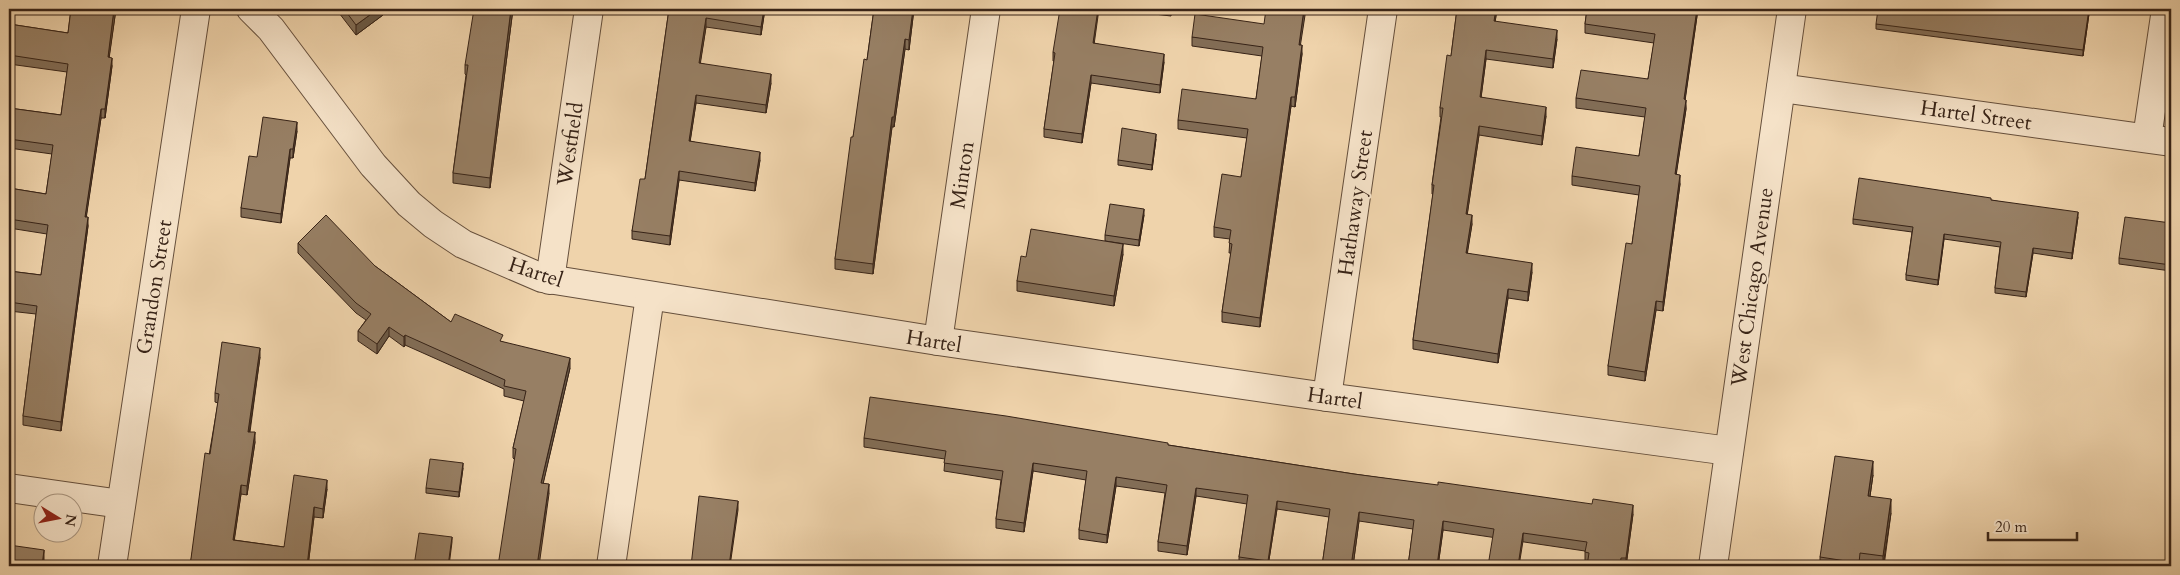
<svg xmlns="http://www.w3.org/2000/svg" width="2180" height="575" font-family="Cardo,serif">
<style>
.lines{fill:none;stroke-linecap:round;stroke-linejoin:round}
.minor-casing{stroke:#654f3c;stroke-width:30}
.minor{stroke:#f5e2c8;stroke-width:28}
.wall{fill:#826d56;stroke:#372317}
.shaded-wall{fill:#6a5946;stroke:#372317}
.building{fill:#977f64;stroke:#372317}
.labels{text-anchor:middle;stroke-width:4;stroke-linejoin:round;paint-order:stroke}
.street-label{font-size:21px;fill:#372317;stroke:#f5e2c8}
</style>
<rect width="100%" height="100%" fill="#efd3ab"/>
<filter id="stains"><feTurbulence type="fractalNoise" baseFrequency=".004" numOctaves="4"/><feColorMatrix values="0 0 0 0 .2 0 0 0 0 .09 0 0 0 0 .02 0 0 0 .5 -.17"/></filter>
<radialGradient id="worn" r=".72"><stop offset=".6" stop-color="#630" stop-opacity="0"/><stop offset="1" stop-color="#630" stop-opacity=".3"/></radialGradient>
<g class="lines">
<g class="minor-casing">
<g id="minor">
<polyline points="251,9 271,29 373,165 409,204 433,224 463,244 542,278 938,341 1327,397 1729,451"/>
<polyline points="1781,88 2171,142"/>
<polyline points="2147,138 2166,9"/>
<polyline points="550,280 589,9"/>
<polyline points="938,341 986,9"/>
<polyline points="1327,397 1383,9"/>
<polyline points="9,488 121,504"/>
<polyline points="112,566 196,9"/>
<polyline points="611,566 650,296"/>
<polyline points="1713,566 1792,9"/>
</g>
</g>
<use href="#minor" class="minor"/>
</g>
<g class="wall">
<polygon points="71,9 116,9 109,57 112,66 105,118 101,118 86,217 88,226 61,431 23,425 23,416 36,314 9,311 9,271 41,275 47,234 9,228 9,188 46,194 52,154 9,148 9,108 61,115 67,72 9,64 9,24 68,33"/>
<polygon points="336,9 383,9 383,15 356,35"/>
<polygon points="513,9 490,188 453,183 453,173 466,75 465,74 465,65"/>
<polygon points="669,9 765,9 761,35 706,27 700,63 771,83 766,113 696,103 690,141 760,160 755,191 679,180 670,245 632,239 632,231 645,179"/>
<polygon points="874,9 914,9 909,50 905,49 894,127 892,127 873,274 835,269 835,259 853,137 867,60"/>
<polygon points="1113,9 1172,9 1171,16"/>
<polygon points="1457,9 1497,9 1495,22 1557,39 1553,68 1486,59 1481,97 1546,116 1542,145 1479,135 1467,215 1472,224 1467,253 1532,272 1528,301 1508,298 1498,363 1413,349 1413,340 1433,194 1432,194 1432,185 1441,117 1440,117 1440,108 1451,56"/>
<polygon points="1587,9 1698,9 1685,99 1686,109 1676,174 1680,184 1663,311 1656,310 1645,381 1608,375 1608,366 1632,244 1639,195 1572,185 1572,176 1639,156 1645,117 1576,108 1576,98 1648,79 1654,43 1585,33 1585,24"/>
<polygon points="2089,14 2083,56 1876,29 1876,24"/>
<polygon points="1192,37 1300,45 1302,54 1295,107 1291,106 1260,327 1222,322 1222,312 1231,253 1229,253 1230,239 1214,237 1214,227 1241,177 1247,138 1178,129 1178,120 1256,99 1262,56 1192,46"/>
<polygon points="1094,43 1164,62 1160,93 1091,83 1082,143 1044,137 1044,129 1054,61 1053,61 1053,52"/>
<polygon points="297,131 293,158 290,158 281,223 241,217 241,208 257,157"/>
<polygon points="1156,139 1152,170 1118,165 1118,160"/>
<polygon points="1991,200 2078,217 2072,259 2033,253 2026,297 1995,293 1995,288 2000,247 1944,239 1938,285 1906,280 1906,275 1912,232 1853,224 1853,219"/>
<polygon points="1144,215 1139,246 1105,241 1105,235"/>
<polygon points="2171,223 2171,271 2119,264 2119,258"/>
<polygon points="298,243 375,266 451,322 570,368 543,483 549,494 513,458 513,448 524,401 504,396 504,389 405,345 404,347 389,336 377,354 358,341 358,331 366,320 356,313 298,253"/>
<polygon points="1123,254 1114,306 1017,291 1017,281 1026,257"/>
<polygon points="260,357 250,432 255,442 247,495 241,494 234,540 284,547 327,489 323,518 314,517 308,566 190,566 218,403 215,402 215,393"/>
<polygon points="864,438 1168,445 1354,474 1633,514 1626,566 1587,566 1587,561 1585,561 1585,551 1443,530 1438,566 1408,566 1413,529 1359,521 1353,566 1322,566 1329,517 1277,509 1268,566 1239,566 1239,557 1247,504 1196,496 1187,555 1158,551 1158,542 1165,493 1116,486 1107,543 1079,539 1079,530 1086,480 1033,471 1024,532 996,528 996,519 1001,480 944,471 945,459 864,447"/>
<polygon points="463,468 459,497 426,493 426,488"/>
<polygon points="1873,475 1870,496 1891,513 1884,566 1820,566 1820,557"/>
</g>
<g class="shaded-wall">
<polygon points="114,9 116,9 108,66 108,57"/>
<polygon points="378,9 383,9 383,15 356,35 356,25"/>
<polygon points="511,9 513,9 490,188 490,178"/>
<polygon points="764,9 765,9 761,35 761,27"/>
<polygon points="913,9 914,9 909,50 909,40"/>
<polygon points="1098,9 1099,9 1093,52 1093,43"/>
<polygon points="1304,9 1306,9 1299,54 1299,45"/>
<polygon points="1496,9 1497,9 1494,30 1494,21"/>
<polygon points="1697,9 1698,9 1684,108 1684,99"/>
<polygon points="2089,9 2089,14 2083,56 2083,50"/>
<polygon points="706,18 706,27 699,72 699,63"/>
<polygon points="1557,30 1557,39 1553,68 1553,59"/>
<polygon points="905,39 905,49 894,127 894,117"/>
<polygon points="1302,45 1302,54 1295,107 1295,97"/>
<polygon points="1486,50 1486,59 1480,106 1480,97"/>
<polygon points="1164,54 1164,62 1160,93 1160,85"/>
<polygon points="112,58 112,66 105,118 105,109"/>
<polygon points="771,74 771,83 766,113 766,105"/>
<polygon points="1091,75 1091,83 1082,143 1082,134"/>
<polygon points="696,95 696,103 689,149 689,141"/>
<polygon points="1291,97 1291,106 1260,327 1260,318"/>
<polygon points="1686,100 1686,109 1675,183 1675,174"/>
<polygon points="1546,107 1546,116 1542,145 1542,136"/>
<polygon points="101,109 101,118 85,226 85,217"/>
<polygon points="892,117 892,127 873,274 873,264"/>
<polygon points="297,122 297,131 293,158 293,149"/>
<polygon points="1479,126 1479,135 1466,223 1466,214"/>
<polygon points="1156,134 1156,139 1152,170 1152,165"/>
<polygon points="290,149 290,158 281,223 281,214"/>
<polygon points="760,152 760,160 755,191 755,183"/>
<polygon points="679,171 679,180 670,245 670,236"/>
<polygon points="1680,175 1680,184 1663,311 1663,302"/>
<polygon points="1144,209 1144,215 1139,246 1139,240"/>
<polygon points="2078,212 2078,217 2072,259 2072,253"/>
<polygon points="1472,215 1472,224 1466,262 1466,253"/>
<polygon points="88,217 88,226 61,431 61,422"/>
<polygon points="1944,234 1944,239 1938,285 1938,280"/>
<polygon points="1123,244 1123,254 1114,306 1114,296"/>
<polygon points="2033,248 2033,253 2026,297 2026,292"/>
<polygon points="1532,263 1532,272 1528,301 1528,292"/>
<polygon points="1508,289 1508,298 1498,363 1498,354"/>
<polygon points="1656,301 1656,310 1645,381 1645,372"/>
<polygon points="389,327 389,336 377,354 377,344"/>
<polygon points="405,335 405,345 404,347 404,337"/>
<polygon points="260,348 260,357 248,441 248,432"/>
<polygon points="570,358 570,368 541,493 541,483"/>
<polygon points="255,432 255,442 247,495 247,486"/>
<polygon points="1873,461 1873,475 1868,510 1868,496"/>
<polygon points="463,463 463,468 459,497 459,492"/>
<polygon points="1033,463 1033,471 1024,532 1024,523"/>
<polygon points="1116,477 1116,486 1107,543 1107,535"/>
<polygon points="327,480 327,489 323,518 323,509"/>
<polygon points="549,484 549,494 539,566 537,566"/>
<polygon points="241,485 241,494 233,549 233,540"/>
<polygon points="1196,488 1196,496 1187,555 1187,546"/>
<polygon points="1891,499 1891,513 1883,566 1883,556"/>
<polygon points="738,501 738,510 730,566 729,566"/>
<polygon points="1277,501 1277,509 1268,566 1268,561"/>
<polygon points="1633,505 1633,514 1626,566 1626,558"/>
<polygon points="314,507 314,517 308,566 307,566"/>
<polygon points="1359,512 1359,521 1353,566 1351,566"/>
<polygon points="1443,521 1443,530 1438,566 1437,566"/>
<polygon points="1523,533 1523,541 1519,566 1518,566"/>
<polygon points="452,537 452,542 449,566 448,566"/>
<polygon points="44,550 44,560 43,566 42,566"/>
</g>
<g class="building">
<polygon points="71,9 114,9 108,57 112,58 105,109 101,109 85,217 88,217 61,422 23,416 37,306 9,302 9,271 41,275 48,225 9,219 9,188 46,194 53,145 9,139 9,108 61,115 68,64 9,55 9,24 68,33"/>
<polygon points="344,9 378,9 356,25"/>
<polygon points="474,9 511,9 490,178 453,173 468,65 465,65"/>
<polygon points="669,9 764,9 761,27 706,18 699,63 771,74 766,105 696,95 689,141 760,152 755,183 679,171 670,236 632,231 640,179 645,179"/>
<polygon points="874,9 913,9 909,40 905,39 894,117 892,117 873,264 835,259 851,137 853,137 864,59 867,60"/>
<polygon points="1060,9 1098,9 1093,43 1164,54 1160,85 1091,75 1082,134 1044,129 1055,53 1053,52"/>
<polygon points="1266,9 1304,9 1299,45 1302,45 1295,97 1291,97 1260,318 1222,312 1232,244 1229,243 1231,230 1214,227 1222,174 1241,177 1248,129 1178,120 1182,89 1256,99 1263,47 1192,37 1195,14 1264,24"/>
<polygon points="1457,9 1496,9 1494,21 1557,30 1553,59 1486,50 1480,97 1546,107 1542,136 1479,126 1466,214 1472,215 1466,253 1532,263 1528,292 1508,289 1498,354 1413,340 1434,185 1432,185 1443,108 1440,108 1447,55 1451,56"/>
<polygon points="1587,9 1697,9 1684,99 1686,100 1675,174 1680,175 1663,302 1656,301 1645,372 1608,366 1626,243 1632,244 1640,186 1572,176 1576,147 1639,156 1646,108 1576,98 1581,70 1648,79 1655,34 1585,24"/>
<polygon points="1878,9 2089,9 2083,50 1876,24"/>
<polygon points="263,117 297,122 293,149 290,149 281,214 241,208 249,156 257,157"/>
<polygon points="1122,128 1156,134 1152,165 1118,160"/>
<polygon points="1859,178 1991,198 1991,200 2078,212 2072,253 2033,248 2026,292 1995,288 2001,242 1944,234 1938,280 1906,275 1913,227 1853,219"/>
<polygon points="1110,204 1144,209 1139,240 1105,235"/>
<polygon points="326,215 375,266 451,322 455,314 503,335 500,341 570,358 541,483 549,484 537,566 498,566 516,449 513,448 526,391 504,386 505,380 405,335 404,337 389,327 377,344 358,331 371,314 356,303 298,243"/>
<polygon points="2125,217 2171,223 2171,265 2119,258"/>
<polygon points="1031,229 1123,244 1114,296 1017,281 1021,256 1026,257"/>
<polygon points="222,342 260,348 248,432 255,432 247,486 241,485 233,540 284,547 294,475 327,480 323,509 314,507 307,566 190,566 205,453 210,454 219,394 215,393"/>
<polygon points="870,397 1006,416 1168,443 1168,445 1354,474 1438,485 1438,482 1592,504 1593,499 1633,505 1626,558 1621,558 1620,566 1587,566 1589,553 1585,552 1587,542 1523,533 1518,566 1488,566 1494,529 1443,521 1437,566 1408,566 1414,520 1359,512 1351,566 1322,566 1330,509 1277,501 1268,561 1239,557 1248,495 1196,488 1187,546 1158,542 1167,485 1116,477 1107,535 1079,530 1087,471 1033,463 1024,523 996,519 1003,471 944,463 946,451 864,438"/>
<polygon points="1835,456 1873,461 1868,496 1891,499 1883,556 1860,553 1859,563 1820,557"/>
<polygon points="430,459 463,463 459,492 426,488"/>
<polygon points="699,496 738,501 729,566 691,566"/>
<polygon points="419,533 452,537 448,566 414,566"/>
<polygon points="9,545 44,550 42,566 9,566"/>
</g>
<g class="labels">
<g class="street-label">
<text transform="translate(1976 115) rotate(8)" y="7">Hartel Street</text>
<text transform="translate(570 144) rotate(-82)" y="7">Westfield</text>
<text transform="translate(962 175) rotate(-82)" y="7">Minton</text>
<text transform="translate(1355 203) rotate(-82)" y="7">Hathaway Street</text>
<text transform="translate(536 272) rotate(18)" y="7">Hartel</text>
<text transform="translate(154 287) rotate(-81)" y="7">Grandon Street</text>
<text transform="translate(1752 287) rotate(-82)" y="7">West Chicago Avenue</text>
<text transform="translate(934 341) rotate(9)" y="7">Hartel</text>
<text transform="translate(1335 398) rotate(8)" y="7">Hartel</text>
</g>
</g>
<rect width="2180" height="575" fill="none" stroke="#efd3ab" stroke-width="30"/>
<rect x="10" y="10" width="2160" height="555" fill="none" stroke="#372317" stroke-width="2.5"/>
<rect x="15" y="15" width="2150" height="545" fill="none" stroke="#372317"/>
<g transform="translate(58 518) rotate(100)"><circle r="24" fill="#f5e2c8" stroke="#a99681"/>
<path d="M0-4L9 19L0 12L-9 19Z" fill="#8f2418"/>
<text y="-8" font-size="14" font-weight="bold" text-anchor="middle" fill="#372317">N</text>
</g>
<path d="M1988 532v8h89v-8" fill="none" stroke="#372317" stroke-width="2.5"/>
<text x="1995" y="532" font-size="15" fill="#372317" stroke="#f5e2c8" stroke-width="4" paint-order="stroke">20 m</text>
<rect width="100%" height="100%" filter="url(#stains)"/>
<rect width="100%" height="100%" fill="url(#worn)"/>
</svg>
